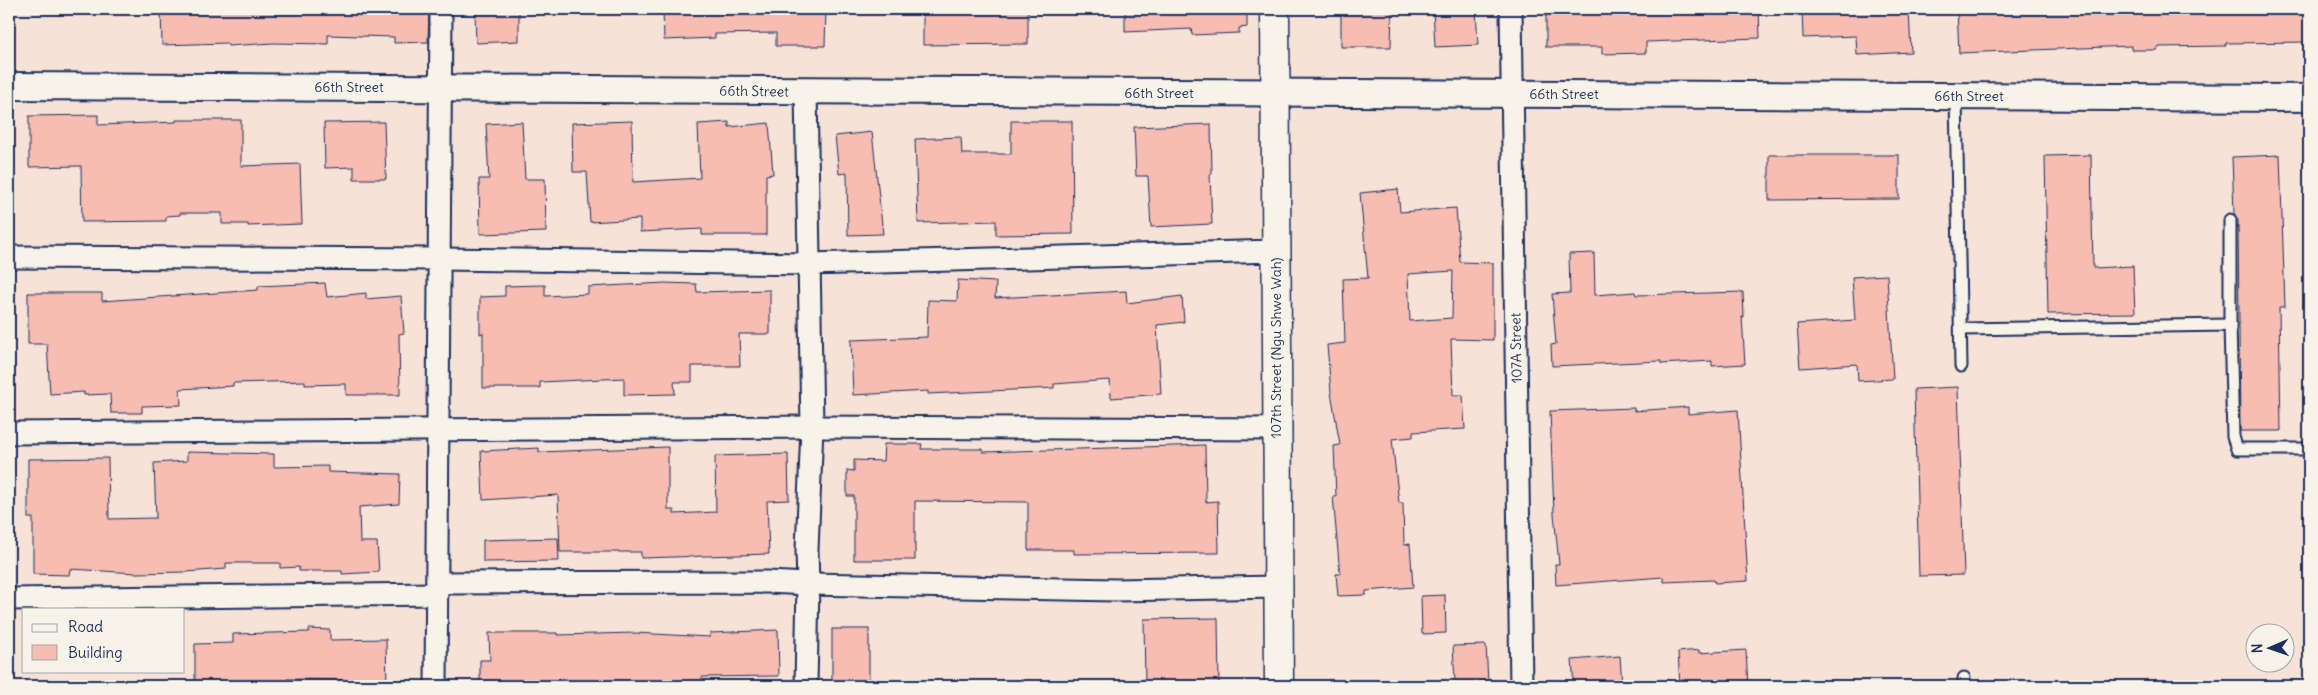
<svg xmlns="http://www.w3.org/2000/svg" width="2318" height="695" font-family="Delius,sans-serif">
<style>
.building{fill:#f7bcb2;stroke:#1b2f5e;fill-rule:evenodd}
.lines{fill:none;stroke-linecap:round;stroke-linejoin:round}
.service-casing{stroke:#1b2f5e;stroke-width:15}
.minor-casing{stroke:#1b2f5e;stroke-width:25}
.tertiary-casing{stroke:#1b2f5e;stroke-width:30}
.secondary-casing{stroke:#1b2f5e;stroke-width:31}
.service{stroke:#f7f3e8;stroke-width:11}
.minor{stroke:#f7f3e8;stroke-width:21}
.tertiary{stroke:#f7f3e8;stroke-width:26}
.secondary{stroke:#f7f3e8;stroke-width:28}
.labels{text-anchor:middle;stroke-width:4.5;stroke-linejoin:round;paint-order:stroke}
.street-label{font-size:14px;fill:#1b2f5e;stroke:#f7f3e8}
</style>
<rect width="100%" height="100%" fill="#f7e2d8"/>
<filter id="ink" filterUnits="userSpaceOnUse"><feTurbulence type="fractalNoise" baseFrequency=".02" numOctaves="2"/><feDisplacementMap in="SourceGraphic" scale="10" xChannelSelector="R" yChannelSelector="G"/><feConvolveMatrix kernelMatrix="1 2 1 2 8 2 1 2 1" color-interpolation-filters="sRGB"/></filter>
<g filter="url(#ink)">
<g class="building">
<polygon points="161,9 429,9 428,42 394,43 394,37 328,35 328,44 273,43 228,46 227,43 162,45"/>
<polygon points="475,9 519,9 519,41 476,43"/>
<polygon points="663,9 826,9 825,46 776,46 776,33 715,34 715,38 664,40"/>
<polygon points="923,9 1028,9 1028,44 923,45"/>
<polygon points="1125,9 1247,9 1247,27 1239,28 1239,33 1192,35 1191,29 1125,32"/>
<polygon points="1341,9 1392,9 1391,47 1341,47"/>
<polygon points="1433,9 1476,9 1478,45 1435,47"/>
<polygon points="1546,9 1759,9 1760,38 1646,42 1646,53 1602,54 1602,47 1546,47"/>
<polygon points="1802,9 1909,9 1911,52 1857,55 1856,36 1803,38"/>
<polygon points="1957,9 2309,9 2309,42 2226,43 2226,46 2157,47 2157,50 2131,50 2131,46 1959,53"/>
<polygon points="98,115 98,125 176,122 176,120 241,120 241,166 300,164 302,224 248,226 248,224 222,224 222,213 180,213 180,215 166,216 166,221 82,222 81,166 29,167 29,116"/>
<polygon points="632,121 633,182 700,178 698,124 729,122 729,127 769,123 773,174 766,175 766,235 702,235 702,229 640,232 640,219 590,222 587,172 573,172 572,123"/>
<polygon points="1011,121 1072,121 1073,234 996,235 996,221 918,223 915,139 961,137 962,154 1011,154"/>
<polygon points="384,122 386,179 354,179 354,167 325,168 324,123"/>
<polygon points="522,122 525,179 545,179 546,232 480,234 479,179 489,179 486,124"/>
<polygon points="1211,124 1212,174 1210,174 1212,224 1151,227 1148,176 1136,176 1134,127"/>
<polygon points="872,132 883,234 848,235 847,173 839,174 835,136"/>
<polygon points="1769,155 1899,155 1899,199 1769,200"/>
<polygon points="2091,155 2093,268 2133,266 2135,313 2048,314 2045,156"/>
<polygon points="2280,155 2285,307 2279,307 2281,431 2240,431 2238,220 2234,213 2232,157"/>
<path d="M1398,189L1400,212L1456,208L1460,262L1493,263V340L1451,339L1453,395H1463L1465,429L1413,432V437L1392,439L1399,503H1403L1404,545L1410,544L1413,587L1366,591V595L1338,596L1336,574H1340L1333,496H1336L1334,446L1340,445L1331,392L1327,345L1345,343L1343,279L1368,278L1360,193ZM1453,271L1452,318L1410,321L1408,274Z"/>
<polygon points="1594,253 1595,295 1635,292 1636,295 1743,292 1744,317 1742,317 1745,364 1712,366 1712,361 1661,364 1661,361 1552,366 1551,345 1556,344 1552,294 1570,293 1569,254"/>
<polygon points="1887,275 1893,379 1858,381 1857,364 1800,368 1797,324 1855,320 1852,277"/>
<polygon points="958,280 996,282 995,298 1126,291 1127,303 1182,296 1184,322 1157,325 1161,394 1111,398 1110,380 1054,384 1054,388 928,394 928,391 853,395 851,340 927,337 928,300 957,301"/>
<polygon points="325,283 327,297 366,293 366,299 401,296 404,333 399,334 400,395 346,395 346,384 305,385 305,381 233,383 233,386 180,389 181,405 142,406 142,413 111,413 110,394 84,395 84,392 50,394 47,344 28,344 28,293 102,293 102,301 258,290 258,286"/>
<polygon points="665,283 696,284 697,292 770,290 770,334 739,334 740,366 692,366 692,382 674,382 675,394 624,395 624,378 540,382 540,388 483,388 483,333 480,334 480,297 505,296 505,286 545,285 545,296 588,294 588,287"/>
<polygon points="1958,387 1964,575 1919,576 1914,389"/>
<polygon points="1688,407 1688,414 1738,410 1748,581 1715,583 1714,580 1664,582 1663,577 1556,585 1555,564 1559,564 1554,514 1550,411 1634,408 1634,411"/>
<polygon points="884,444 922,444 921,449 983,449 983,452 1205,445 1206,502 1218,501 1219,553 1074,554 1074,550 1028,550 1028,502 915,501 915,560 854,560 854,496 847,496 847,470 854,471 854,460 883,461"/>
<polygon points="668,447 668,510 674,510 674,514 716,512 715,456 788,454 789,500 767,501 769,554 641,558 641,552 560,552 558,495 483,500 481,451 539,448 539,452"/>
<polygon points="187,452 274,454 274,467 328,466 328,472 400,474 399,504 359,507 360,542 377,542 379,572 342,574 342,571 299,571 299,567 280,568 280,563 226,563 226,569 186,572 136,573 70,569 69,575 33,574 33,518 28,518 28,459 108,458 109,519 156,518 154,463 187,461"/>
<polygon points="558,538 559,561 483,562 483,540"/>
<polygon points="1445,595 1446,633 1422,634 1421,596"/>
<polygon points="1218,618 1219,686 1145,686 1144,619"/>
<polygon points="309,629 330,630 330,640 386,639 387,686 342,686 342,680 287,679 287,686 195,686 195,644 233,643 233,634 309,632"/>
<rect x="832" y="629" width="37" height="57"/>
<polygon points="778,630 779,676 702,677 701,686 480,686 480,660 490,660 489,633 557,633 557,635 635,633 710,637 710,633"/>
<polygon points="1486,645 1488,681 1455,682 1453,646"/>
<polygon points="1699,650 1699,653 1746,650 1748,686 1680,686 1678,652"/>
<polygon points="1620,656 1622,686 1574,686 1572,660"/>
</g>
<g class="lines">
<g class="service-casing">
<g id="service">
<polyline points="1956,96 1961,366"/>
<polyline points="2230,220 2230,325"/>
<polyline points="1961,329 2230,325 2233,437 2237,449 2309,449"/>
<polyline points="1964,678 1964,686"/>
</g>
</g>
<g class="minor-casing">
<g id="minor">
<polyline points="1511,9 1521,686"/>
<polyline points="9,257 440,259 809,264 1275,251"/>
<polyline points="9,433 812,427 1276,429"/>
<polyline points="438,583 767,582 808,584 807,550 812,427 806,91"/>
<polyline points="9,599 437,594"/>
<polyline points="436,686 441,9"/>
<polyline points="806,686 808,584 1116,590 1278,587"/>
</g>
</g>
<g class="tertiary-casing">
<polyline id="tertiary" points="9,86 2309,98"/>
</g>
<g class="secondary-casing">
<polyline id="secondary" points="1275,9 1279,686"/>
</g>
<use href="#service" class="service"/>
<use href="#minor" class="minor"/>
<use href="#tertiary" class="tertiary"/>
<use href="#secondary" class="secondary"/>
</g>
</g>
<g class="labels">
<g class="street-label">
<text x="349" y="92">66th Street</text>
<text transform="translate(754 91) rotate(1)" y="5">66th Street</text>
<text x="1159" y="98">66th Street</text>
<text x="1564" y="99">66th Street</text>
<text x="1969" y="101">66th Street</text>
<text transform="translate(1276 348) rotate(-90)" y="5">107th Street (Ngu Shwe Wah)</text>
<text transform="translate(1516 348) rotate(-91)" y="5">107A Street</text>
</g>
</g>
<rect width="2318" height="695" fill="none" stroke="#f7f3e8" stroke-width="30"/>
<rect x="15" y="15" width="2288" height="665" fill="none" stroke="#1b2f5e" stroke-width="2" filter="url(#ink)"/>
<rect x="22" y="608" width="162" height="65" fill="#f7f3e8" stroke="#9fa5b1"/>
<rect x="32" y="624" width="25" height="8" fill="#f7f3e8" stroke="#9fa5b1"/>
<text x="68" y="632" font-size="15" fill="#1b2f5e">Road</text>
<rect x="32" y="645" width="25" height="15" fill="#f7bcb2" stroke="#9fa5b1"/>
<text x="68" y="658" font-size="15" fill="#1b2f5e">Building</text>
<g transform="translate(2270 648) rotate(268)"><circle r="24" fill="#f7f3e8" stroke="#9fa5b1"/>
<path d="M0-4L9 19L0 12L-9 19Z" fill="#1b2f5e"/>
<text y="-8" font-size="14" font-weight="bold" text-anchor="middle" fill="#1b2f5e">N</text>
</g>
</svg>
